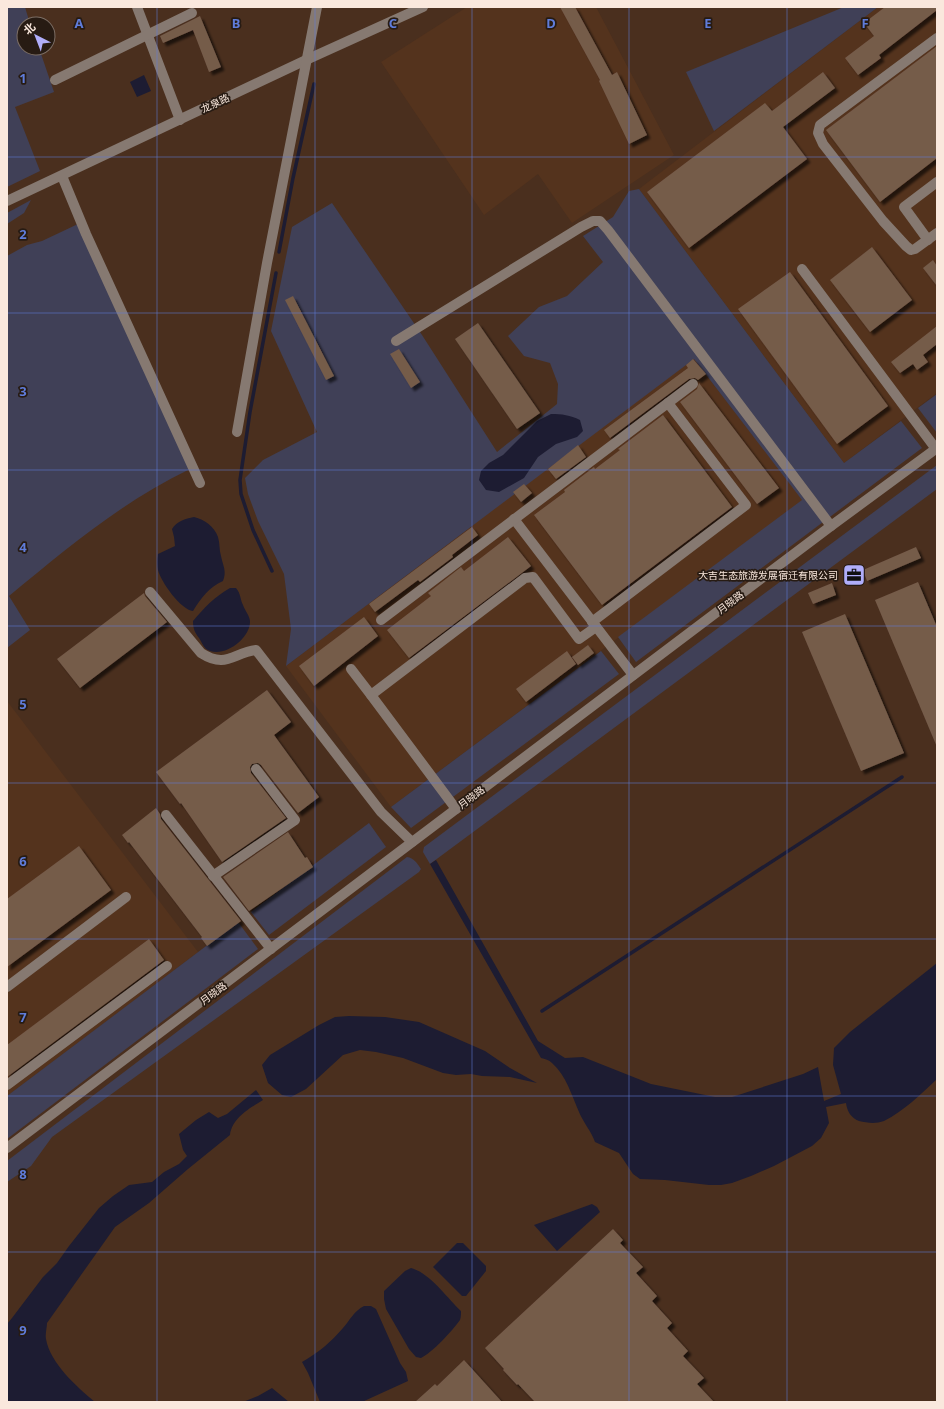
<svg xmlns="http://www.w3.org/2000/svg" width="944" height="1409" font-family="'Noto Sans','Noto Sans SC',sans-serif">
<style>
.built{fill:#54331d}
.green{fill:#404057}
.water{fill:#1d1c32}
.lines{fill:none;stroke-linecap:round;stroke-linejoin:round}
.stream{stroke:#1d1c32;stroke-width:3.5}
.building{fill:#755b4a;filter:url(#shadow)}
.minor{stroke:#867971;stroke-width:10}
.grid{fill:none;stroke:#5f7cda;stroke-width:1;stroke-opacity:0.55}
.labels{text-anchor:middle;stroke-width:3.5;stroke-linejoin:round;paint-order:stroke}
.street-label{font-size:10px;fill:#fae8dd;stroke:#271b13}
.poi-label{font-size:10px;fill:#fae8dd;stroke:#271b13;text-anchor:end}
.grid-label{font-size:13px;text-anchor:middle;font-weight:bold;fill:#5f7cda;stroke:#271b13;stroke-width:3.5;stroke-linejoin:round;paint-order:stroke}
</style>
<defs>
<filter id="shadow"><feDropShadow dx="3.5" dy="3.5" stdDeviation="1" flood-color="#0009"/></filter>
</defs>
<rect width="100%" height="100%" fill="#4a2f1e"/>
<g class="built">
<polygon points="467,7 596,7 674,155 572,223 538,174 484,215 381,62"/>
<polygon points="878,7 937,7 937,393 844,463 639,189"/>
<polygon points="693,358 803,500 391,807 286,666"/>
<polygon points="7,701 198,952 7,1096"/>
</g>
<g class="green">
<polygon points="7,7 25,7 30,24 24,24 24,48 39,48 54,92 15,107 40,171 7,187"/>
<polygon points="844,7 878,7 714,131 686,72"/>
<polygon points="639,189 844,463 901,421 922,448 636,662 618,637 802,500 694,359 286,666 291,629 284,574 258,521 248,494 245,478 263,460 317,432 271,331 292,227 332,203 422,335 497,452 557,404 558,384 550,363 524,356 508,336 539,307 567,296 603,262 583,236 613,217 629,191"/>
<polygon points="31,200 24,213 7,224 7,213"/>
<path d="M78,224L190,469C123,501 66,549 9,596L30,630L7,648V256L27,245L42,241Z"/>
<polygon points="937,394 937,433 918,408"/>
<polygon points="937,465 937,489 430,864 423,852 424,847"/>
<polygon points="601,651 619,674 411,828 391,807"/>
<polygon points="369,823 386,847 269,935 251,912"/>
<path d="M407,857C414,858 417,863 421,869L419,872L52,1137L31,1166L7,1182V1161Z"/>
<polygon points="238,922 258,949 7,1139 7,1096"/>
</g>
<g class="water">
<polygon points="144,75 151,91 137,97 130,82"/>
<path d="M551,414C562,414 570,415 580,420L583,431L577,437L556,444L538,457L524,478L499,492L486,490L479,480L481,471L489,463L503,455L537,421Z"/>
<path d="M194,517C205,520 214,526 218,537C220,543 219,550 221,556C223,566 227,571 223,581C209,587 201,598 193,611C181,610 161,582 158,570C157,565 157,560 158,554L175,546L174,537L172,529C177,521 185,519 194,517Z"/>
<path d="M230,588H236C241,594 240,599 243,605C245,611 250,616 250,622C250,639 222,660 206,649C203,646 201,641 199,638C195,633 193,629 193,621C204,608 214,597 230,588Z"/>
<path d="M436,860L538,1041L565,1058L583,1057L651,1084L715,1097H732L803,1074L818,1067L824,1101L841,1094L833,1065L834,1048L850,1032L937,963V1079C921,1094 904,1111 884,1121C876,1124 867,1123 859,1121C851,1118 847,1111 846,1103L826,1107L829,1123L821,1138L812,1146L774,1166L751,1176L732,1183L721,1185H709L665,1180L640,1179L633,1174L619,1153L595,1142C591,1131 583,1122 579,1112C572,1096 566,1075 552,1063C549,1060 545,1059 541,1058L430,864Z"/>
<polygon points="349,1016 385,1017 419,1022 485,1051 510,1068 537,1083 510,1077 482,1076 471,1074 456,1075 443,1073 403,1058 376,1052 360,1050 343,1055 306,1089 291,1097 282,1095 268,1083 262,1065 270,1055 319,1025 335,1017"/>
<path d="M256,1090L263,1100C250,1108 232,1118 230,1135L188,1169L149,1203L115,1227L47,1323C47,1328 45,1334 46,1339C50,1363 77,1387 95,1402H7V1324L12,1318L43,1277L57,1263L69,1246L99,1208L113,1196L129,1185L152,1182L164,1172L179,1164L187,1156L183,1150L179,1134L196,1120L209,1112L218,1118L227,1114Z"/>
<polygon points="592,1204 597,1207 600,1212 557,1251 534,1225"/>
<polygon points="457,1243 463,1243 486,1266 486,1271 466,1296 462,1296 433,1267"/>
<path d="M411,1268C430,1273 447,1298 461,1311C461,1314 461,1317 460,1320C453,1330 432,1353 421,1358L416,1357L409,1349L386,1309L384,1299V1291L405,1271Z"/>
<path d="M364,1306H371L376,1309L400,1363L406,1372L408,1381L362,1402H320L308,1373L302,1362C318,1353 331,1342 343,1328C350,1320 354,1311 364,1306Z"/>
<polygon points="272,1388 289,1402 243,1402 258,1396"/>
</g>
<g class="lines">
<g class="stream">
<polyline points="279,252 293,178 314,84"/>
<polyline points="272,571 253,530 241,494 240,480 250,412 276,273"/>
<polyline points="542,1011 902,777"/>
</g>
</g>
<g class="building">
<polygon points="560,7 575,7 612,75 617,72 647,135 629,144 599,81 600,80"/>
<polygon points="885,7 937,7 937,10 879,55 881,58 858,75 845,58 874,36 864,23"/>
<polygon points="200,16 221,67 209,72 193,30 163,43 160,36"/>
<polygon points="937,46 937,158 880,202 826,130"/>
<polygon points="823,72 835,88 783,127 807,159 689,248 647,192 765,103 772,111"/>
<polygon points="872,247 912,300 870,332 830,280"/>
<polygon points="933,260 937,266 937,286 923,268"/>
<polygon points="790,272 888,406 837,444 738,309"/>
<polygon points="293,296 334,376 326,380 285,300"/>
<polygon points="478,323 540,413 517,429 455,339"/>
<polygon points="937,326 937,344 923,355 928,362 917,370 913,364 900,373 891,362"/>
<polygon points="399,349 420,382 411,388 390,354"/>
<polygon points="693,359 706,374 698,380 695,378 689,379 610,438 604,430 688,368 686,365"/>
<polygon points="699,383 779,488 757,504 680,402 697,389"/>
<polygon points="663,415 732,507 602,605 534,515 565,492 564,490 594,467 595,469 620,450 618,449"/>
<polygon points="578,445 586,457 556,479 548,469"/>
<polygon points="524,484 532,493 521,502 513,492"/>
<polygon points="472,527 478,535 452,555 453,557 420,582 418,580 375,612 369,604"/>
<polygon points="508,537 531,566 409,658 387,630 431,596 428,593 461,567 464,571"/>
<polygon points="916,547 921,558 867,581 863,570"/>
<polygon points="918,582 937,627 937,747 875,600"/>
<polygon points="832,583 836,595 813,604 808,593"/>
<polygon points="144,593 145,596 167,622 80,688 57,659"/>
<polygon points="845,614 904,753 861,771 802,632"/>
<polygon points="364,617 378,636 314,686 299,666"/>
<polygon points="588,645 594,653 578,665 572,657"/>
<polygon points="567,651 576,664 526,702 516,689"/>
<polygon points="267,690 291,722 274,735 319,797 298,813 261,765 258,763 252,764 250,767 251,773 286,818 222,862 181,803 180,804 156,772"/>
<polygon points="156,808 160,814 161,819 241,921 207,946 201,938 202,937 129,842 128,843 122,835"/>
<polygon points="288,832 305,858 307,857 313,867 249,911 223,877"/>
<polygon points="79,846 111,890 7,967 7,899"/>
<polygon points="149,939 164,960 7,1077 7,1045"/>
<polygon points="613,1229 623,1240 620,1243 643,1267 636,1273 657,1296 652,1301 672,1323 667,1328 688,1351 683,1356 704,1378 697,1384 714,1402 535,1402 518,1384 517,1385 503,1370 504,1369 485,1348"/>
<polygon points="464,1360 502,1402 415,1402 435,1384 437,1386"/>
</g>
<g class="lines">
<g class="minor">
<polyline points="137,7 180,120"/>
<polyline points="937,38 820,125 818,133 823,144 883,221 906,246 911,250 915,249 937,233"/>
<polyline points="55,80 192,13"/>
<polyline points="62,176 86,234 200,483"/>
<polyline points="7,201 306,60 423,7"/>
<polyline points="928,240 904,207 937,182"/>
<polyline points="802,269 936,449"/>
<polyline points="396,341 581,227 593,221 600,221 608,230 831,526"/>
<polyline points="237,432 267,263 317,7"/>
<polyline points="514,519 633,675"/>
<path d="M150,592L201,653C226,669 233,653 256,650L381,812L412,842"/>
<polyline points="381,620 693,384"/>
<polyline points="592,622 746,505 668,403"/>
<polyline points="351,669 371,695 525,578 533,577 579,639 596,627"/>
<polyline points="371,695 456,809"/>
<polyline points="166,815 271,949"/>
<polyline points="213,876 295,820 256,769"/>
<polyline points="7,987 126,897"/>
<polyline points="7,1085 167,966"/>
<polyline points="7,1148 831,526 937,448"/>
</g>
</g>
<path class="grid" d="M157,7V1402M315,7V1402M472,7V1402M629,7V1402M787,7V1402M7,157H937M7,313H937M7,470H937M7,626H937M7,783H937M7,939H937M7,1096H937M7,1252H937"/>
<defs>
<g id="office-square" transform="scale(1.15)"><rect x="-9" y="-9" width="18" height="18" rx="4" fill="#b0aefa" stroke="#271b13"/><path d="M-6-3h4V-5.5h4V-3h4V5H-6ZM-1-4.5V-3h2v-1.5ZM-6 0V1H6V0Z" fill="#111"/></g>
</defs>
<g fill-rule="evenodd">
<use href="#office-square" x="854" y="575"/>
</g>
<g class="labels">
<g class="street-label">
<text transform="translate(215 103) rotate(-25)" y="4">龙泉路</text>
<text transform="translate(730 602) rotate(-37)" y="4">月晓路</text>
<text transform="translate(471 797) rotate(-37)" y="4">月晓路</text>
<text transform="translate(213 993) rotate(-37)" y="4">月晓路</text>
</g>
<g class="poi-label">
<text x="838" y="579">大吉生态旅游发展宿迁有限公司</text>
</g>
</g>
<g class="grid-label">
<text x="79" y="28">A</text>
<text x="236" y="28">B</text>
<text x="393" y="28">C</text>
<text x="551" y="28">D</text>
<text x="708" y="28">E</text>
<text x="865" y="28">F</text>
<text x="23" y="83">1</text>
<text x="23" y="239">2</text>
<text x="23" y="396">3</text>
<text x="23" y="552">4</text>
<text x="23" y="709">5</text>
<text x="23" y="866">6</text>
<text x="23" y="1022">7</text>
<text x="23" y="1179">8</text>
<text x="23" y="1335">9</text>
</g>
<rect width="944" height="1409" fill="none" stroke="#fae8dd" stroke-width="16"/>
<g transform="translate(36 36) rotate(318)"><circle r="19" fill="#271b13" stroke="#7b6d64"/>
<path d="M0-3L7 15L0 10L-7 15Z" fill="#b0aefa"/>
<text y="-6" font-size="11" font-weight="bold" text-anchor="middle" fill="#fae8dd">北</text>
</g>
</svg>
